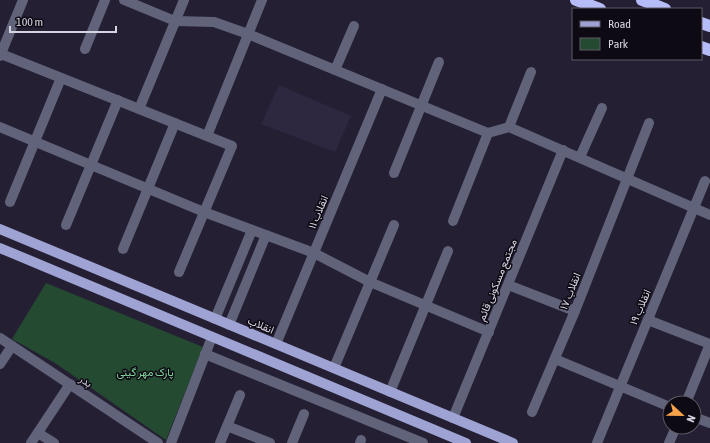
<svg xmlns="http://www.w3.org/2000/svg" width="710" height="443" font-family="'Asap Condensed',Vazirmatn,sans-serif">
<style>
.built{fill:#2e2740}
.green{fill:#244a31}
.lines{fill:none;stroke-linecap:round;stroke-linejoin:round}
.minor{stroke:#60637a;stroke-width:10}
.major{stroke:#9ea3d3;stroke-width:10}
.highway{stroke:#b6bcf7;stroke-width:12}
.labels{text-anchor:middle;stroke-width:3;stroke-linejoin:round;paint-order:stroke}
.street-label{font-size:11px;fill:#d7d4e2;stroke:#0d0a13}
.park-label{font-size:11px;fill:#83d49c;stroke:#0d0a13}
</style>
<rect width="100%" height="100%" fill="#241f33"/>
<polygon class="built" points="279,85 351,116 335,152 261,124"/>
<polygon class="green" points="46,283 203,347 166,440 55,363 12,339"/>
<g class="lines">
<g class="minor">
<polyline points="124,0 175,21 214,22 248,34 488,133 509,127 710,215"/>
<polyline points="85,49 105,0"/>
<polyline points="1,54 232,146 179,272"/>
<polyline points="0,56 23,0"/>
<polyline points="335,70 354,26"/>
<polyline points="139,109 184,0"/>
<polyline points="0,127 204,212 314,253 370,282 489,332"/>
<polyline points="509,127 531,72"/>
<polyline points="207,136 262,0"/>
<polyline points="580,157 602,108"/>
<polyline points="394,173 439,62"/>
<polyline points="10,202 61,78"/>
<polyline points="453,221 488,133"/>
<polyline points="66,225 118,100"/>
<polyline points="123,249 175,123"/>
<polyline points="508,285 575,311"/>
<polyline points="215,319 252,230"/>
<polyline points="648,320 710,344"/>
<polyline points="229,325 266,235"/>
<polyline points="0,338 158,443"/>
<polyline points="276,344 382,89"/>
<polyline points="205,354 423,443"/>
<polyline points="555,359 670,407"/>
<polyline points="0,364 12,346"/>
<polyline points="334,368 394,225"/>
<polyline points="390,392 448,251"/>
<polyline points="686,403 710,344"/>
<polyline points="532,412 575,311 649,123"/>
<polyline points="694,417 710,423"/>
<polyline points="453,418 563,150"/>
<polyline points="227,426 270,443"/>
<polyline points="38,433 54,443"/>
<polyline points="31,443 70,384"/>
<polyline points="171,443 212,337"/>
<polyline points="220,443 240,395"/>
<polyline points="292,443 304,414"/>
<polyline points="360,443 361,440"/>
<polyline points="597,443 705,181"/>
<polyline points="669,443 676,427"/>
</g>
<g class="major">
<polyline points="0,229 513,443"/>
<polyline points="0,248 466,443"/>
</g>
<g class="highway">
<polyline points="576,0 600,9"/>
<polyline points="642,0 665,9"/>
<polyline points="701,23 710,26"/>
<polyline points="701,47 710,50"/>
</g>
</g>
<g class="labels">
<g class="street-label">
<text transform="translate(318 212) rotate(-67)" y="4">انقلاب ۱۱</text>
<text transform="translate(497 280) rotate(-68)" y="4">مجتمع مسکونی قائم</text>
<text transform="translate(570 291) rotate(-68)" y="4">انقلاب ۱۷</text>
<text transform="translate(640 307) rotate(-67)" y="4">انقلاب ۱۹</text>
<text transform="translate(261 325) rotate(23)" y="4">انقلاب</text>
<text transform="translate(86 381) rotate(35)" y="4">بدر</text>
</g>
<g class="park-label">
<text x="145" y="376">پارک مهر گیتی</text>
</g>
</g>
<rect x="572" y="8" width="130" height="52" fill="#0d0a13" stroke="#5e5b66"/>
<rect x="580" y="21" width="20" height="6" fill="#9ea3d3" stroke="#5e5b66"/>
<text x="608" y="28" font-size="12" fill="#d7d4e2">Road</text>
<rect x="580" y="38" width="20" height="12" fill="#244a31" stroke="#5e5b66"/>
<text x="608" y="48" font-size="12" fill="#d7d4e2">Park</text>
<g transform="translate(682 415) rotate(112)"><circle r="19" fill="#0d0a13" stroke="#5e5b66"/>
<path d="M0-3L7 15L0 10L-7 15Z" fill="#f7a149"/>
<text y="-6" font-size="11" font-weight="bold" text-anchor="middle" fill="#d7d4e2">N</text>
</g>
<path d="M10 26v6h106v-6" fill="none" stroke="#d7d4e2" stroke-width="2"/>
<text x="16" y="26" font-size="12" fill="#d7d4e2" stroke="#0d0a13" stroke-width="3" paint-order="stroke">100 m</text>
</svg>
